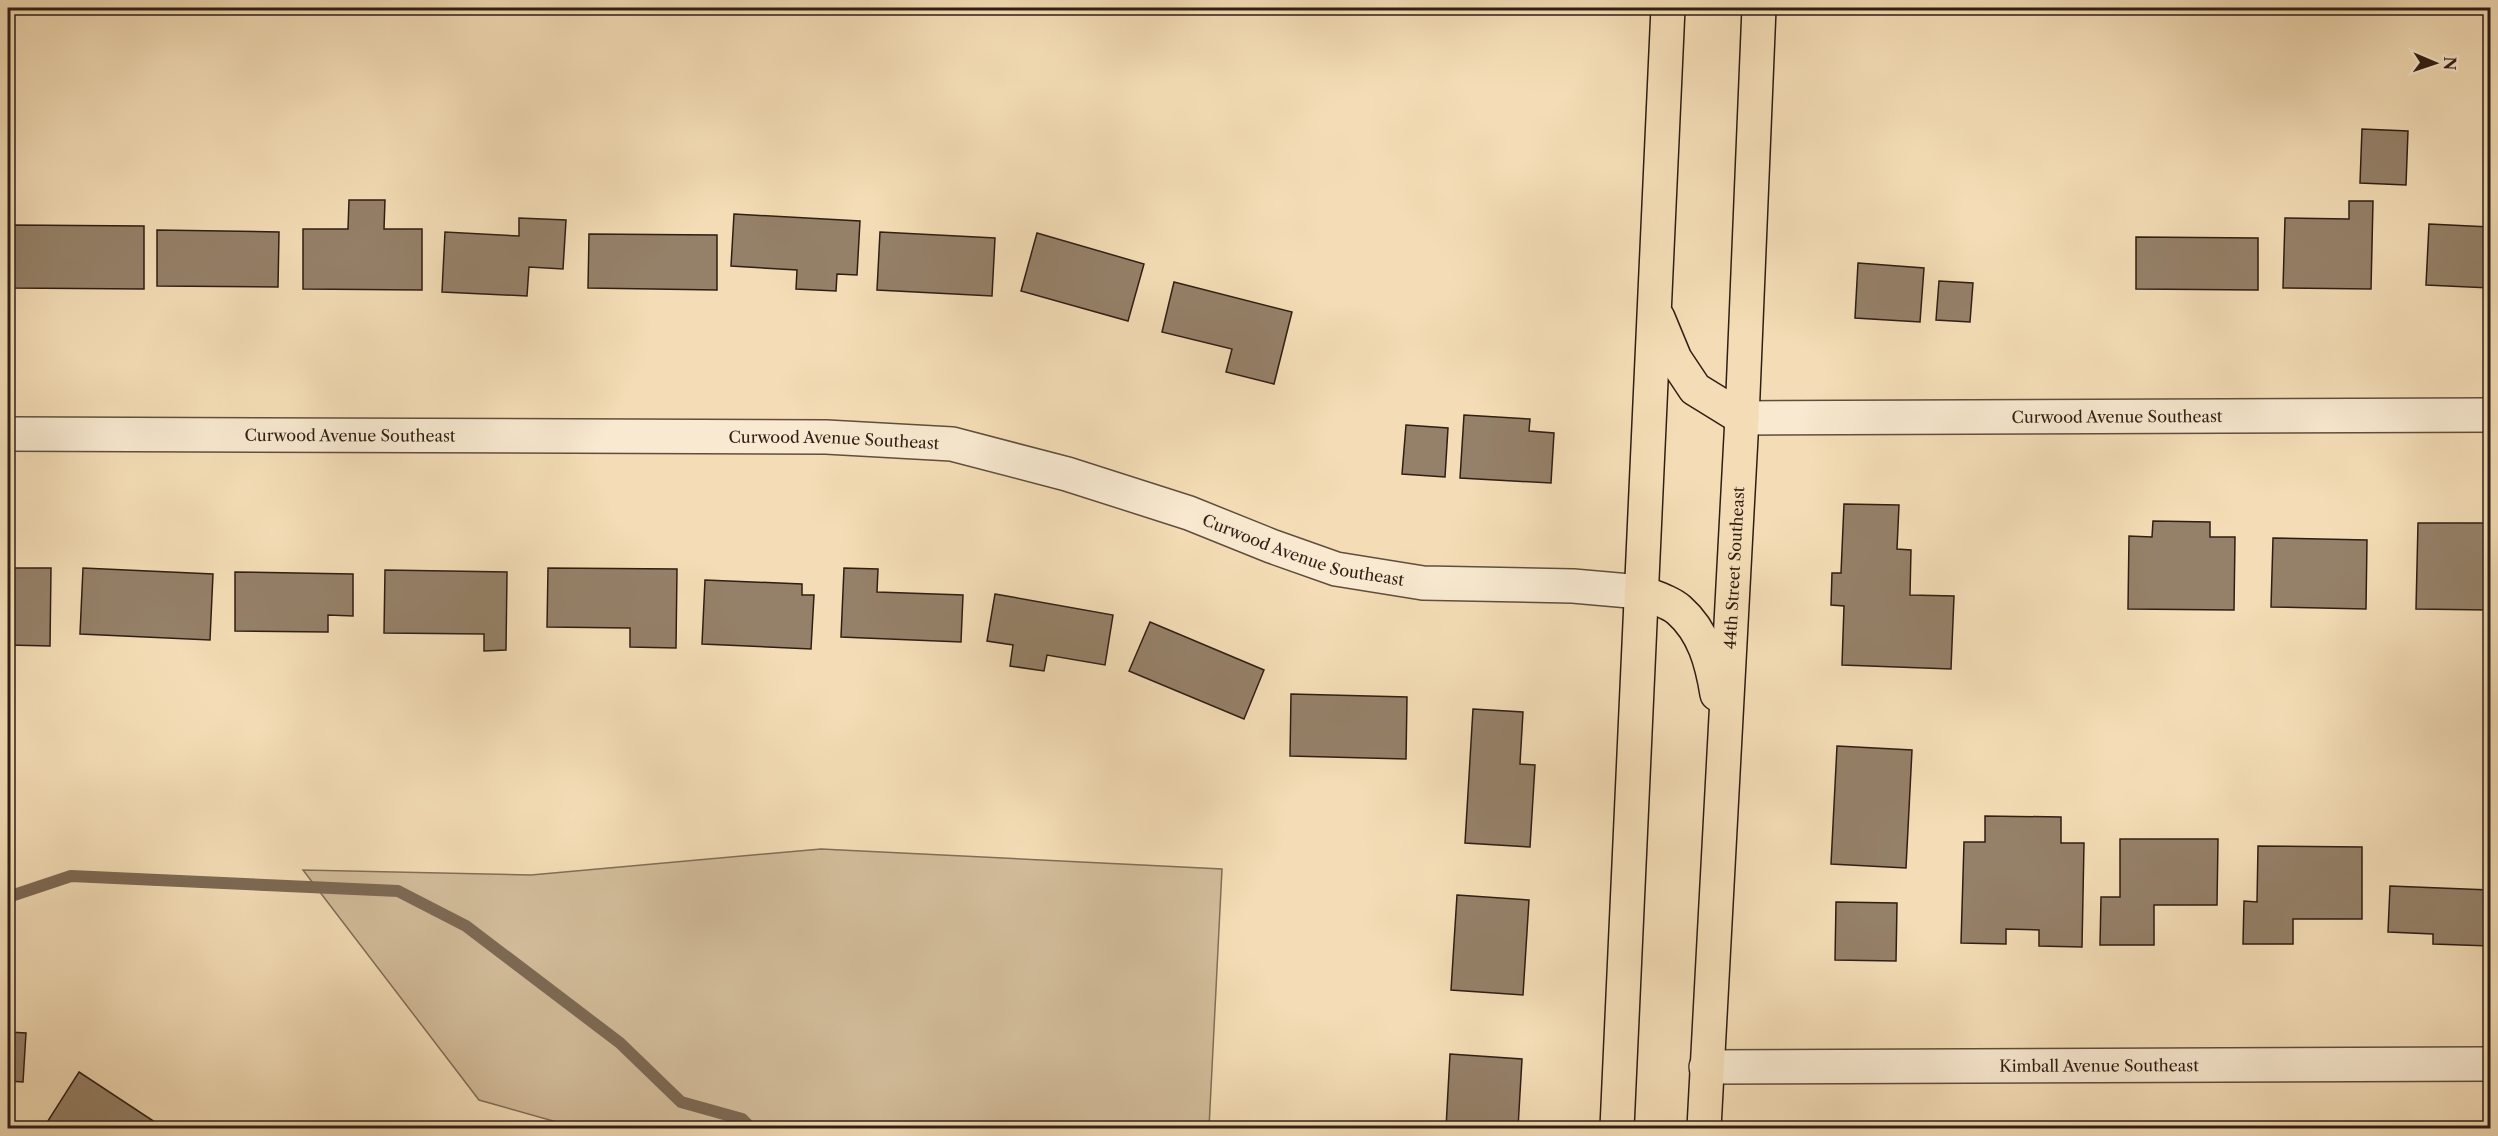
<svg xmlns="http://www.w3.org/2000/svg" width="2498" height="1136" font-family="'Libre Caslon Text',serif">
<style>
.green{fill:#d3bd9b;stroke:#816e58;stroke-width:1.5}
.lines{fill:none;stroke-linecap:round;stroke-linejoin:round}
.stream{stroke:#7d6a55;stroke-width:12}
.building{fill:#958169;stroke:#2f1e15;stroke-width:1.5}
.minor-casing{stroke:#604e3d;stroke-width:36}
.primary-casing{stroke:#2f1e15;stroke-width:36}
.minor{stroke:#f8e9d0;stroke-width:33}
.primary{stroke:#f4ddb6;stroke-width:33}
.labels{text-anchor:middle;stroke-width:4.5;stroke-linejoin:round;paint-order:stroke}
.street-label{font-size:16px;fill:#2f1e15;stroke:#f8e9d0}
</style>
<rect width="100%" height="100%" fill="#f4ddb6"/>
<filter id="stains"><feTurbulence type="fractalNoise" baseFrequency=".00333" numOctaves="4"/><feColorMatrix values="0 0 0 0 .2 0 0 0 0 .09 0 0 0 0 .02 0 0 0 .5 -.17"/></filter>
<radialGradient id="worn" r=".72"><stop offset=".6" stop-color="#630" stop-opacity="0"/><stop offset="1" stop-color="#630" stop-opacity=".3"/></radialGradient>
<polygon class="green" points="821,849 1222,869 1209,1128 578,1128 479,1100 303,870 531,875"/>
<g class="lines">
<polyline class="stream" points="8,897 71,876 398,891 466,926 620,1043 681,1102 742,1119 751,1128"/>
</g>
<g class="building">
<polygon points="2362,129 2408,131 2406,185 2360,183"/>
<polygon points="349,200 385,200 384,229 422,229 422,290 303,289 303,229 348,229"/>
<polygon points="2349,201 2373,201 2371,289 2283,288 2285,218 2349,219"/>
<polygon points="734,214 860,221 857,275 837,274 836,291 796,289 797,270 731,266"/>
<polygon points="519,218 566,220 563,269 529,267 527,296 442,292 445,232 519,236"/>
<polygon points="2429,224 2490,227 2490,288 2426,285"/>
<polygon points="12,225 144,226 144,289 11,288"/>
<polygon points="157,230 279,232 278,287 157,286"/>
<polygon points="880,232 995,238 992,296 877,290"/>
<polygon points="1037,233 1144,264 1128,321 1021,291"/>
<polygon points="589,234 717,235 717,290 588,288"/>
<polygon points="2136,237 2258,238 2258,290 2136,289"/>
<polygon points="1858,263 1924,268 1920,322 1855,318"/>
<polygon points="1939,281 1973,283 1970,322 1936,320"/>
<polygon points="1174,282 1292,312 1274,384 1226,372 1232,349 1162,332"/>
<polygon points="1464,415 1530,419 1529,431 1554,433 1551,483 1460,478"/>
<polygon points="1406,425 1448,428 1445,477 1402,474"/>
<polygon points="1844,504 1899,505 1897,549 1911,550 1910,595 1954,596 1951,669 1842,665 1844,606 1831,605 1832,573 1841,573"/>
<polygon points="2153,521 2210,522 2210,537 2235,537 2234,610 2128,609 2129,536 2152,537"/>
<polygon points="2418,523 2490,523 2490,610 2416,609"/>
<polygon points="2273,538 2367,540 2366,609 2271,607"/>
<polygon points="8,568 51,568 50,646 8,645"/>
<polygon points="83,568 213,574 210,640 80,634"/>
<polygon points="548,568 677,569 676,648 630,647 630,628 547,627"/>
<polygon points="844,568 878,569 877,592 963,595 961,642 841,637"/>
<polygon points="385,570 507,572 506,650 484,651 484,634 384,633"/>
<polygon points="235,572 353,574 353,616 328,615 328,632 235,631"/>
<polygon points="705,580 802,584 802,595 814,595 811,649 702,644"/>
<polygon points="995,594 1113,615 1105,665 1047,655 1044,671 1010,666 1013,645 987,641"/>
<polygon points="1150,622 1264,670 1244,719 1129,671"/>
<polygon points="1291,694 1407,697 1406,759 1290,756"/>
<polygon points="1473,709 1523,712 1520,764 1535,765 1530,847 1465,843"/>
<polygon points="1837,746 1912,750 1906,868 1831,864"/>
<polygon points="1985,816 2061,817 2061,843 2084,843 2082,947 2039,946 2039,930 2006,929 2006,944 1961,943 1964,842 1985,842"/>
<polygon points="2120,839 2218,839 2217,905 2154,905 2154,945 2100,945 2101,897 2120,897"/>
<polygon points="2258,846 2362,847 2362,919 2293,919 2293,944 2243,944 2244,901 2257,902"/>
<polygon points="2390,886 2490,890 2490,946 2433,944 2433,934 2388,932"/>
<polygon points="1457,895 1529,900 1523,995 1451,990"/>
<polygon points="1836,902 1897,903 1896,961 1835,960"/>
<polygon points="8,1032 26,1033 23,1082 8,1081"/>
<polygon points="1450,1054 1522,1059 1518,1128 1446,1128"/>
<polygon points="79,1072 164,1128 53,1128 46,1124"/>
</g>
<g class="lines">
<g class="minor-casing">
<g id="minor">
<path id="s1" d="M1742,418L2490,415"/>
<path id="s2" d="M8,434L826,437L952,444L1067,474L1189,513L1271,546L1336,569L1423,583L1573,586L1641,592"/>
<path id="s3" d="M1706,1067L2490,1064"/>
</g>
</g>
<g class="primary-casing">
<g id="primary">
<polyline points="1658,318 1675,359 1695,389 1742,418"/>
<path d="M1641,592C1653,597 1670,602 1679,610C1704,632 1712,663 1717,694"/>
<polyline points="1617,1128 1668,8"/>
<path id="s4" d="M1704,1128L1742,418L1759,8"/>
</g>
</g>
<use href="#minor" class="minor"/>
<use href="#primary" class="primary"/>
</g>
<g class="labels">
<g class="street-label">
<text dy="6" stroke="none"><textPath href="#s1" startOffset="375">Curwood Avenue Southeast</textPath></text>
<text dy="6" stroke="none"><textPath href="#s2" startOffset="342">Curwood Avenue Southeast</textPath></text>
<text dy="6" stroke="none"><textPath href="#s2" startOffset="826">Curwood Avenue Southeast</textPath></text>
<text dy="6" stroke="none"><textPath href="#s2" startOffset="1312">Curwood Avenue Southeast</textPath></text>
<text dy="6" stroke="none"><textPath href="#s4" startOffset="561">44th Street Southeast</textPath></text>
<text dy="6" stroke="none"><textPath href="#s3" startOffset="393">Kimball Avenue Southeast</textPath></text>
</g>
</g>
<rect width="2498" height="1136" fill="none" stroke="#f4ddb6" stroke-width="30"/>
<rect x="9" y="9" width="2480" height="1118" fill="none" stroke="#2f1e15" stroke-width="3"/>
<rect x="15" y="15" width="2468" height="1106" fill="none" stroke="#2f1e15" stroke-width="1.5"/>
<g transform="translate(2435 63) rotate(92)" stroke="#f8e9d0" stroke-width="4.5" paint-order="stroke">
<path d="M0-4.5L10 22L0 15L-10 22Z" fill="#2f1e15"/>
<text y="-9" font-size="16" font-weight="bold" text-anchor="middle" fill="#2f1e15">N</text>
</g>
<rect width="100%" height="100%" filter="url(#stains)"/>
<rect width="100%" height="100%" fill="url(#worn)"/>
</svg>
